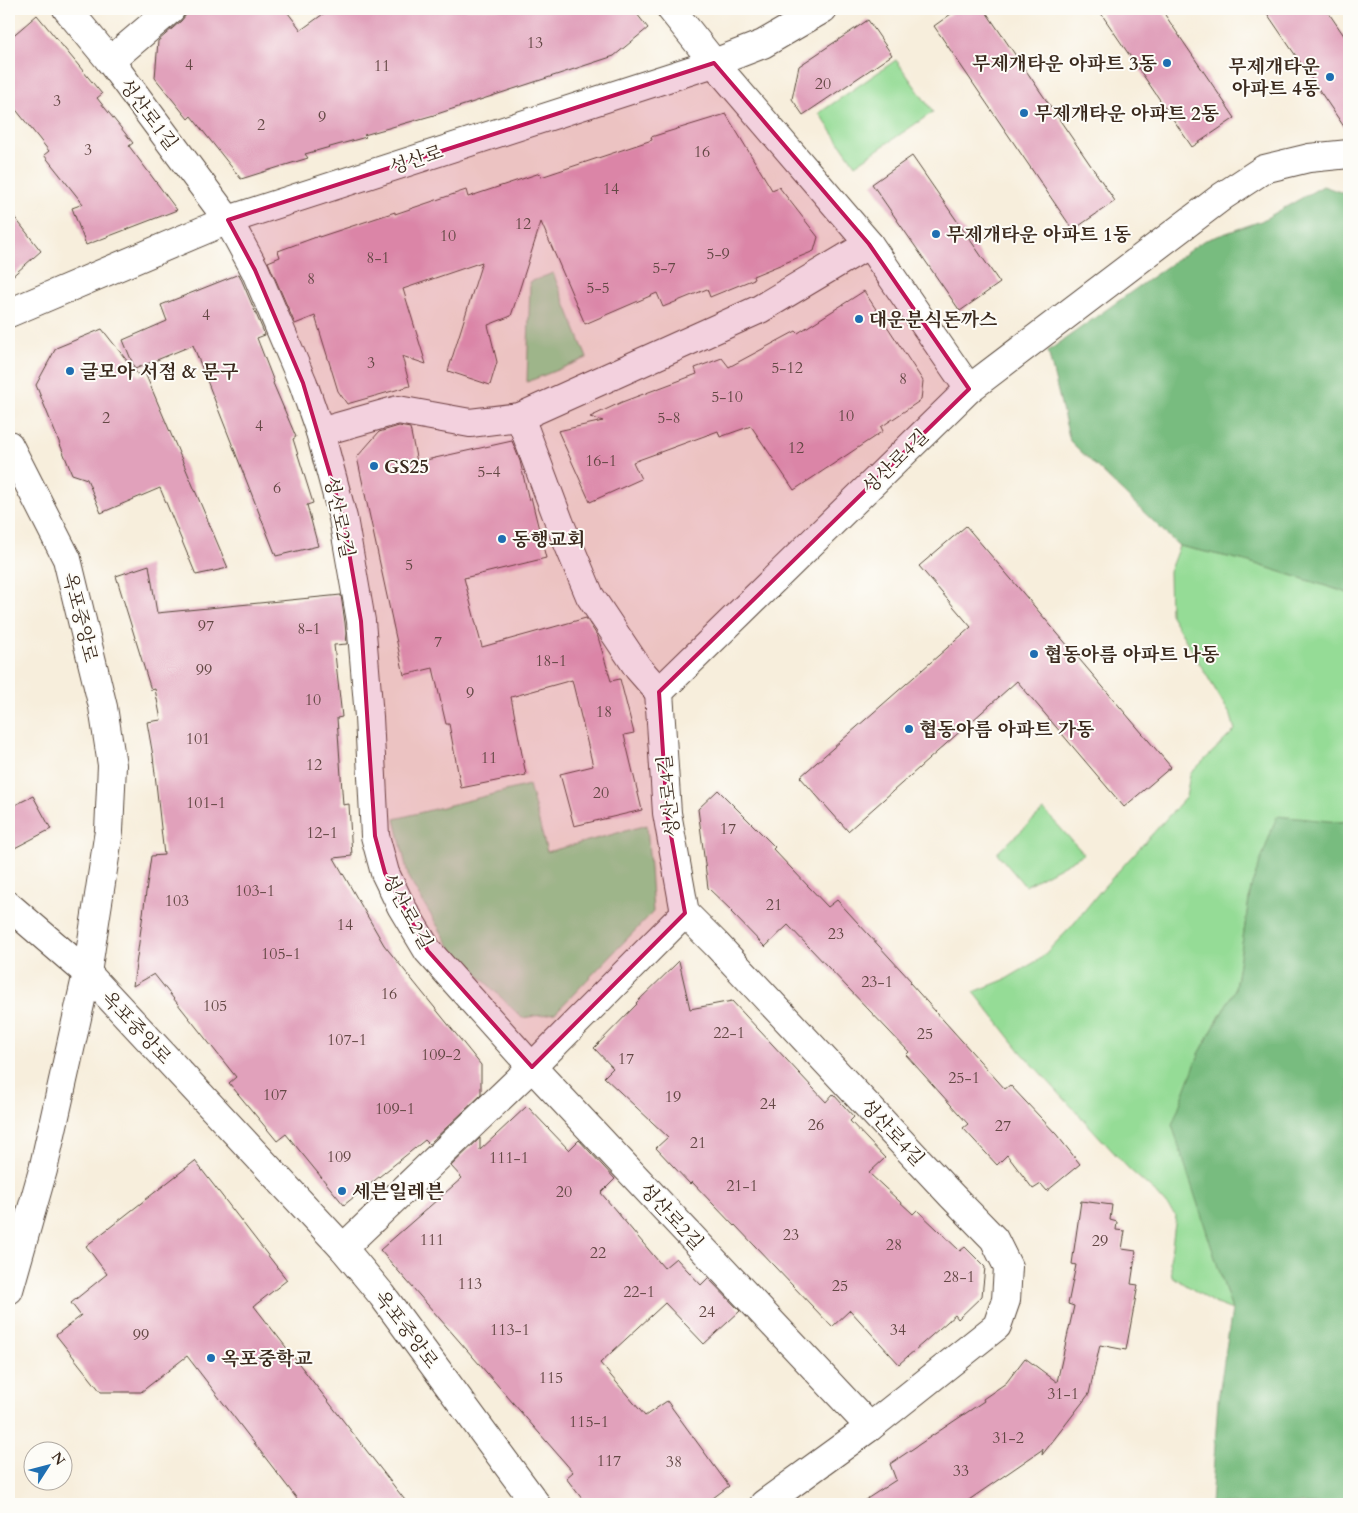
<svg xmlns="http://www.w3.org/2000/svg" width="1358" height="1513" font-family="Cardo,'Noto Serif KR',serif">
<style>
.green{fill:#95dc96;stroke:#68835a}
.forest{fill:#78bc7f;stroke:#5a734e}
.building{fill:#e1a1bb}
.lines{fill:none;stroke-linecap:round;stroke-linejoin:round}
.street-casing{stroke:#57473a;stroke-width:30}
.secondary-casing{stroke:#57473a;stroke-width:30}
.street{stroke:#fff;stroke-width:28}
.secondary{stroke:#fff;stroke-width:28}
.marked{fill:#c2185b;fill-opacity:0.2;stroke:#c2185b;stroke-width:4;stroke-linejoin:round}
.poi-dot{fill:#1f6fb2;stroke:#fdfcf7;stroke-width:2}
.labels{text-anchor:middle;stroke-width:4;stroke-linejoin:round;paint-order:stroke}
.number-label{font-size:16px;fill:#644845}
.poi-label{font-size:19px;font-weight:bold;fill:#3b2a1e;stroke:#fdfcf7;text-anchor:start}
.street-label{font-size:19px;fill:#3b2a1e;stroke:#fdfcf7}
</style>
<rect width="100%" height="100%" fill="#fdfcf7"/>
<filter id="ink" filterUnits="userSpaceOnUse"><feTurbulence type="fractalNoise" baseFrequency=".02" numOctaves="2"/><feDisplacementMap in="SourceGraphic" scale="10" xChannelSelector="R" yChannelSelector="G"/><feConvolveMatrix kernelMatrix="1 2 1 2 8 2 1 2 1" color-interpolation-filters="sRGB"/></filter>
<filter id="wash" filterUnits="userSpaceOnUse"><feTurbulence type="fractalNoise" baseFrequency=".0096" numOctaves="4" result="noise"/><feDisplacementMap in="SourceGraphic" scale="20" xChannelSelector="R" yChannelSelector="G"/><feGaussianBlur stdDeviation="1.12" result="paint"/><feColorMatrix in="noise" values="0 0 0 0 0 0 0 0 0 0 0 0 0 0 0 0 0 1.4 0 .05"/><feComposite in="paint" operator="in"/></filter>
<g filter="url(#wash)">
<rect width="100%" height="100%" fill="#f7eedc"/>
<g class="green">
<polygon points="896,60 933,112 855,165 819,113"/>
<polygon points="553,273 587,358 527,382 530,282"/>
<polygon points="1179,546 1246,561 1345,592 1349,594 1349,821 1339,822 1251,887 1235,989 1199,1054 1208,1235 1232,1310 1214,1303 1172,1276 1170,1261 1176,1216 1155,1192 1129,1169 1022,1053 974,992 1006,979 1040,959 1071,927 1102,889 1186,797 1190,774 1235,730 1231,716 1170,614 1169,572"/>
<polygon points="529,785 547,852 647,825 653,912 555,1013 522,1018 451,948 409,879 395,819"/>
<polygon points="1044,810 1084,854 1025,886 997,853"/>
</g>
<g class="forest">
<polygon points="1323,186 1349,195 1349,594 1345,592 1246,561 1179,546 1070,441 1048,351 1203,241 1261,221"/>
<polygon points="1277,816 1339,822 1349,821 1349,1504 1211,1504 1218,1400 1232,1310 1172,1125 1199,1054 1235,989 1251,887"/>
</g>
<g id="blocks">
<g class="building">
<polygon points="186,9 285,9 301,30 330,9 633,9 648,28 614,56 434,115 364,135 366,137 305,154 308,158 241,179 191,116 188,119 155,78 158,41 181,21 186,15"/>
<polygon points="958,9 984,9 1115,201 1073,230 934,26"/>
<polygon points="1098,9 1161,9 1235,118 1192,147"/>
<polygon points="1264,9 1326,9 1349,43 1349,134"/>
<polygon points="37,15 102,94 97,98 133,143 129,146 177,210 86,245 72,208 83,204 44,155 49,151 9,101 9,39"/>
<polygon points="868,20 892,55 803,115 792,99 799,66"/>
<polygon points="726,114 772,190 779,187 818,237 814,251 753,276 754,279 710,297 707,289 663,307 657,293 585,324 541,222 511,316 488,325 497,362 490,385 448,371 482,262 403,289 426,364 402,356 410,386 347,404 338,391 315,316 295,324 268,262 280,257 278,251 319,236 319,237 395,212 395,214 466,190 468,197 540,173 541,177 652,140 651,137"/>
<polygon points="912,156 1000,283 960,311 872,184"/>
<polygon points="9,210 41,251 9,279"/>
<polygon points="239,274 265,335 257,338 274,382 273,383 296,437 293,439 313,503 307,505 318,546 276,556 193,345 135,369 123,340 167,321 161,305"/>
<polygon points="864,291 923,381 921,400 881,427 883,431 794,490 751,426 720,437 718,431 633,462 641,479 590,502 558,431 603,421 590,417 622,402 697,374 695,368 722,358 729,367 796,331 798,333"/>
<polygon points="102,329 139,376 145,373 228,568 196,575 160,488 101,513 87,479 72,474 36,385 56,348"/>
<polygon points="399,426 410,428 417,462 512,441 520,461 529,501 531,497 546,558 464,578 482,647 586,618 598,637 611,681 620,679 634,733 624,735 642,810 574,826 560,774 593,766 572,680 511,697 526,775 461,788 449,724 446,724 433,668 404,675 357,457 379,432"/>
<polygon points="966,526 1171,767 1124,807 1017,681 848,831 800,777 971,627 919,566"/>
<polygon points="149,565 157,613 341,595 345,623 347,644 334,645 342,717 337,718 343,805 349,804 352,856 334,858 384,945 481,1065 481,1095 429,1144 425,1140 344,1205 286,1134 277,1141 229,1083 236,1077 154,974 133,986 151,856 164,855 153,756 147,722 161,720 155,689 151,690 116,576"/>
<polygon points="718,790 775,847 773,849 828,907 837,900 911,981 910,983 1005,1089 1010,1085 1056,1134 1080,1164 1047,1191 1041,1184 1033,1189 1007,1155 997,1165 963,1128 968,1124 906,1055 909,1052 788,925 765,947 731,912 732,911 708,888 698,809"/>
<polygon points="33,796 51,829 9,851 9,808"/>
<polygon points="679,961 690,1009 732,1001 826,1102 833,1094 854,1117 850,1121 885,1158 869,1173 913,1214 917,1210 960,1251 965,1247 985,1267 982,1296 958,1319 955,1315 899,1364 850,1310 832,1327 735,1225 734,1226 692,1182 690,1184 656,1148 668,1137 604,1077 613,1068 594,1048 637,1004 636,1003"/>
<polygon points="527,1106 569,1150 579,1140 615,1179 601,1193 664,1268 676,1258 701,1285 708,1278 740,1311 704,1344 665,1303 600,1363 645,1416 667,1401 729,1486 705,1504 586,1504 566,1478 573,1472 380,1250 462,1178 451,1166 480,1138 480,1150"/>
<polygon points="195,1161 287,1280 254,1306 408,1504 301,1504 187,1356 141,1392 101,1392 56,1335 81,1316 71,1303 107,1274 86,1246"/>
<polygon points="1081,1201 1112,1205 1110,1220 1117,1222 1116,1230 1125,1231 1122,1249 1136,1251 1131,1284 1138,1285 1126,1350 1100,1345 1089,1394 1042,1455 1043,1449 963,1504 859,1504 896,1480 890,1464 984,1401 983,1399 1006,1383 1025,1358 1057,1382 1074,1306 1068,1304 1076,1265 1072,1264"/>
</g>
</g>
</g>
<g filter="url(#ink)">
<use href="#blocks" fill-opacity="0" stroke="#57473a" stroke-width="1"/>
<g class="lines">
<g class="street-casing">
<g id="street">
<polyline points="67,9 110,61 228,220 255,270 303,383 320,432 343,518 361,621 369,717 375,836 385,873 401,906 428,951 469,997 532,1067 870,1427"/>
<polyline points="671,9 714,63 869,244 969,389 659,692 667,813 685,913 716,944 952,1196 994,1239 1008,1267 1006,1300 997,1326 870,1427 764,1504"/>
<polyline points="110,61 171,9"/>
<polyline points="969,389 1223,196 1264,169 1309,158 1349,154"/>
<polyline points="520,417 560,524 590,596 638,668 659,692"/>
<polyline points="320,432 398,410 470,423 520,417 760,309 869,244"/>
<polyline points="9,906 87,973"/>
<polyline points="343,1248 532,1067 685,913"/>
</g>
</g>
<g class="secondary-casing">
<g id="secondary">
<polyline points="9,313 228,220 714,63 763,44 823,9"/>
<polyline points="9,445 67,559 103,707 112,765 109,831 87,973 43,1170 9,1290"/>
<polyline points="87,973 343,1248 382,1295 536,1504"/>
</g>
</g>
<use href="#street" class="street"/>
<use href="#secondary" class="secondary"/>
</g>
</g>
<path class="marked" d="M714,63L869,244L969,389L659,692L667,813L685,913L532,1067L428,951L385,873L375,836L361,621L343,518L303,383L255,270L228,220Z"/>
<g class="poi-dot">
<circle cx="1167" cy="63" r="5"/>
<circle cx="1330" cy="77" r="5"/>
<circle cx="1024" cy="113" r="5"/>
<circle cx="936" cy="234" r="5"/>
<circle cx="859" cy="319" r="5"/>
<circle cx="70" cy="371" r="5"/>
<circle cx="374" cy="466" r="5"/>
<circle cx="502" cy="539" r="5"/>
<circle cx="1034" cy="654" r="5"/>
<circle cx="909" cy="729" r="5"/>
<circle cx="342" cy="1191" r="5"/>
<circle cx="211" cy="1358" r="5"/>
</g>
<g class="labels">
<g class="number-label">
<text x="535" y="48">13</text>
<text x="189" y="70">4</text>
<text x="382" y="71">11</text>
<text x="823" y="89">20</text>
<text x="57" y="106">3</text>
<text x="322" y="122">9</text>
<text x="261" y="130">2</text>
<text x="88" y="155">3</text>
<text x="702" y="157">16</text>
<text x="611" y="194">14</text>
<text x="523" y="229">12</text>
<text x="448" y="241">10</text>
<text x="718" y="259">5-9</text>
<text x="378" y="263">8-1</text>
<text x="664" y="273">5-7</text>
<text x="311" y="284">8</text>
<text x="598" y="293">5-5</text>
<text x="206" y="320">4</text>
<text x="371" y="368">3</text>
<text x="787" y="373">5-12</text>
<text x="903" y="384">8</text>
<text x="727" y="402">5-10</text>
<text x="846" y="421">10</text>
<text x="106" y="423">2</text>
<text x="669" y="423">5-8</text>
<text x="259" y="431">4</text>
<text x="796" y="453">12</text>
<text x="601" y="466">16-1</text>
<text x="489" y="477">5-4</text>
<text x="277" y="493">6</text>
<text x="409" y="570">5</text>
<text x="206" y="631">97</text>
<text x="309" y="634">8-1</text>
<text x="438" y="647">7</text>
<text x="551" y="666">18-1</text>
<text x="204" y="675">99</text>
<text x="470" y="698">9</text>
<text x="313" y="705">10</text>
<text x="604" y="717">18</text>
<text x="198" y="744">101</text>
<text x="489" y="763">11</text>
<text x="314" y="770">12</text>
<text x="601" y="798">20</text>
<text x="206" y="808">101-1</text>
<text x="728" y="834">17</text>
<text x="322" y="838">12-1</text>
<text x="255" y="896">103-1</text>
<text x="177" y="906">103</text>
<text x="774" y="910">21</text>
<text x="345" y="930">14</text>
<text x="836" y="939">23</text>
<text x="281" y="959">105-1</text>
<text x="877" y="987">23-1</text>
<text x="389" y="999">16</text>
<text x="215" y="1011">105</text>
<text x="729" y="1038">22-1</text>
<text x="925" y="1039">25</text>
<text x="347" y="1045">107-1</text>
<text x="441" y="1060">109-2</text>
<text x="626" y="1064">17</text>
<text x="964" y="1083">25-1</text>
<text x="275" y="1100">107</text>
<text x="673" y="1102">19</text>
<text x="768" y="1109">24</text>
<text x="395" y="1114">109-1</text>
<text x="816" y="1130">26</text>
<text x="1003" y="1131">27</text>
<text x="698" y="1148">21</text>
<text x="339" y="1162">109</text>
<text x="509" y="1163">111-1</text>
<text x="742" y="1191">21-1</text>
<text x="564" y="1197">20</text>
<text x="791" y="1240">23</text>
<text x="432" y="1245">111</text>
<text x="1100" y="1246">29</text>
<text x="894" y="1250">28</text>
<text x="598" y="1258">22</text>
<text x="959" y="1282">28-1</text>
<text x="470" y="1289">113</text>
<text x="840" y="1291">25</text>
<text x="639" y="1297">22-1</text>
<text x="707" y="1317">24</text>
<text x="510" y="1335">113-1</text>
<text x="898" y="1335">34</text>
<text x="141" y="1340">99</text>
<text x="551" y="1383">115</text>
<text x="1063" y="1399">31-1</text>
<text x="589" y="1427">115-1</text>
<text x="1008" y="1443">31-2</text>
<text x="609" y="1466">117</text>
<text x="674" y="1467">38</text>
<text x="961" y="1476">33</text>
</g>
<g class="poi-label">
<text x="1157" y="70" text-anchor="end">무제개타운 아파트 3동</text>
<text x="1320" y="73" text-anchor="end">무제개타운<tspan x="1320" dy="22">아파트 4동</tspan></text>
<text x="1034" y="120">무제개타운 아파트 2동</text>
<text x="946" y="241">무제개타운 아파트 1동</text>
<text x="869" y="326">대운분식돈까스</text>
<text x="80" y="378">글모아 서점 &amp; 문구</text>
<text x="384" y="473">GS25</text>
<text x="512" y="546">동행교회</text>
<text x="1044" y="661">협동아름 아파트 나동</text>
<text x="919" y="736">협동아름 아파트 가동</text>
<text x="352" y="1198">세븐일레븐</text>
<text x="221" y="1365">옥포중학교</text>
</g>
<g class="street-label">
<text transform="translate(149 114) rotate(53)" y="7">성산로1길</text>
<text transform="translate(416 159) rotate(-18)" y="7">성산로</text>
<text transform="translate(895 461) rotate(-44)" y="7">성산로4길</text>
<text transform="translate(340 517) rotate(78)" y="7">성산로2길</text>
<text transform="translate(81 617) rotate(76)" y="7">옥포중앙로</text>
<text transform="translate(668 796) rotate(-96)" y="7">성산로4길</text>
<text transform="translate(408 911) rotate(61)" y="7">성산로2길</text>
<text transform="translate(137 1027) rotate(47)" y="7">옥포중앙로</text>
<text transform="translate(893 1132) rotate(47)" y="7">성산로4길</text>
<text transform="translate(672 1216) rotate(47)" y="7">성산로2길</text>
<text transform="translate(407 1329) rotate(53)" y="7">옥포중앙로</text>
</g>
</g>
<rect width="1358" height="1513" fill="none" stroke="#fdfcf7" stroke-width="30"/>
<g transform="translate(48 1466) rotate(54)"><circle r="24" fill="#fdfcf7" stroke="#afa8a0"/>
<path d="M0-4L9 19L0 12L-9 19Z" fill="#1f6fb2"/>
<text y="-8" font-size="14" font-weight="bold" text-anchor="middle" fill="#3b2a1e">N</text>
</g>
</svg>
